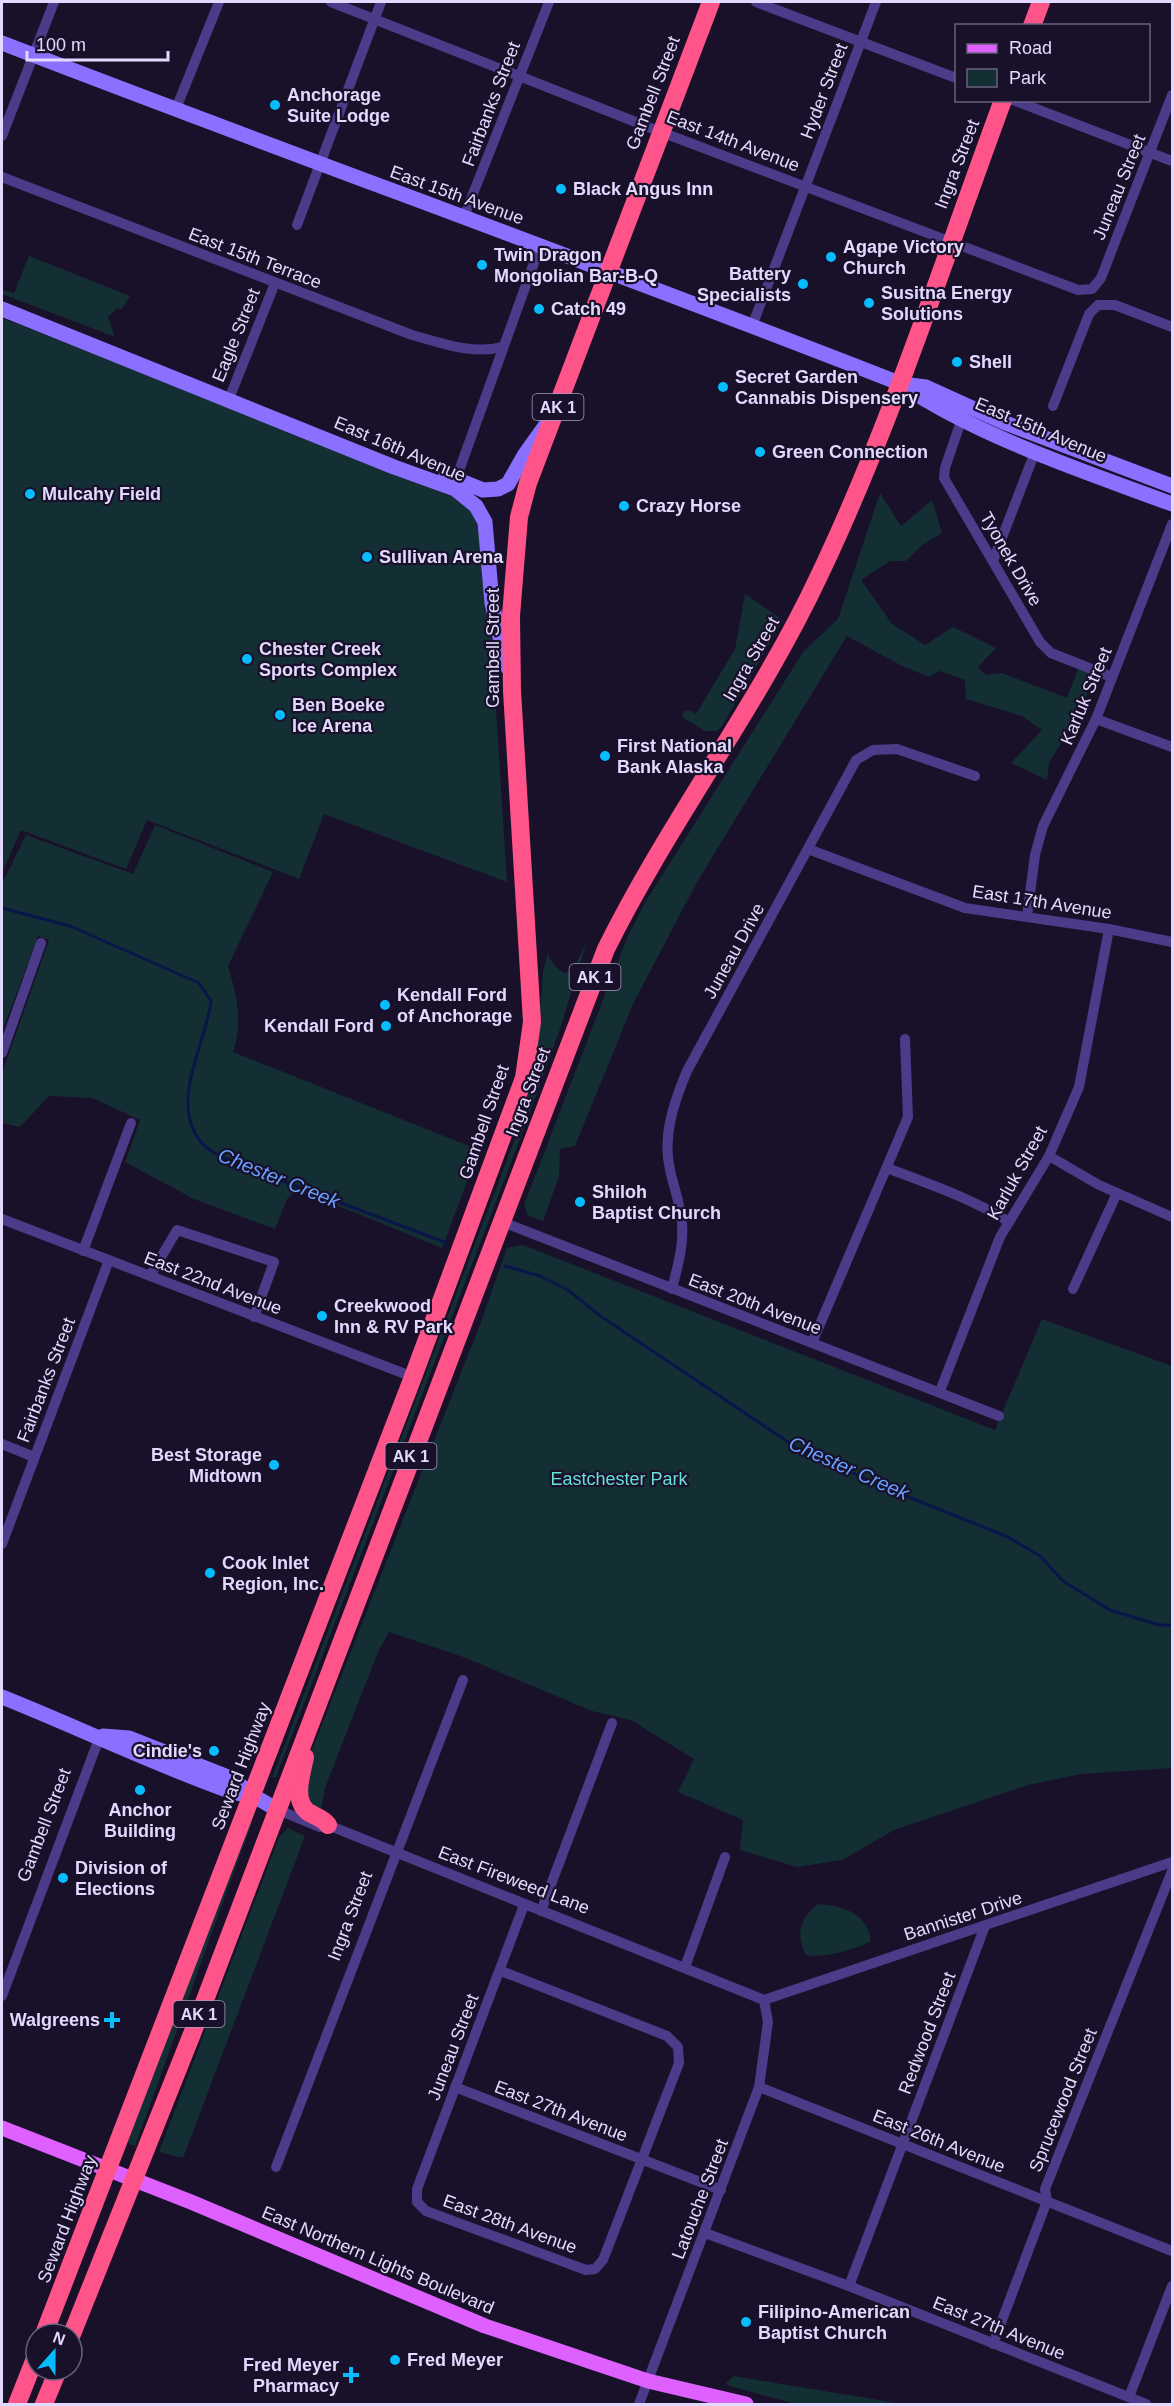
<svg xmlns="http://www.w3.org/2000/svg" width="1174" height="2406" font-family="Helvetica,sans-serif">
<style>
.green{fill:#132f34}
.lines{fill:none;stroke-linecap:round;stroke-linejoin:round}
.stream{stroke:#0a1649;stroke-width:3}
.street{stroke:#4b3b89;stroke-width:10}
.secondary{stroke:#8b70ff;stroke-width:15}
.primary{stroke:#de60ff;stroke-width:15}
.highway{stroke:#ff5489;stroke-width:18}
.poi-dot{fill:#05bcff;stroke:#19102a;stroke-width:2}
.labels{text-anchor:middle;stroke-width:4.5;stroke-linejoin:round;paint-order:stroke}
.shield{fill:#19102a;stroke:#a69dbf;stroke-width:1.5}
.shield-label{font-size:16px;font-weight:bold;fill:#e3d9ff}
.street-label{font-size:18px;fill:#e3d9ff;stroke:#19102a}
.poi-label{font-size:18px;font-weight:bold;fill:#e3d9ff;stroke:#19102a;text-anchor:start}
.park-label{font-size:18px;fill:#62e2d7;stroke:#19102a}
.water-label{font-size:20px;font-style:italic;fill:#679fff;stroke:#19102a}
</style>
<rect width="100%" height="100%" fill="#19102a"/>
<g class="green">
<polygon points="29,256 130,296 122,309 116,309 108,317 115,337 2,294 2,290 14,293"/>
<polygon points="2,318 483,505 507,882 324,814 299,879 147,820 126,869 21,830 2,873"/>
<polygon points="880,493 901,526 932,500 942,533 922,545 906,561 890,561 861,580 892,624 925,645 953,627 996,648 978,667 986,675 1002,673 1067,698 1078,669 1093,673 1082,712 1049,762 1047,780 1011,763 1042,730 1022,716 966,699 965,680 940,671 929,677 902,666 847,636 697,882 633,1004 575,1146 560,1149 559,1176 543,1221 528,1216 524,1205 626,940 644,904 803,652 838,619"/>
<polygon points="745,594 783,620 722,726 717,731 705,731 682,717 684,711 689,710 696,714 735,649"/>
<path d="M155,825L273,872L228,966C237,996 243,1022 233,1052L479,1150L442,1248L297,1189L287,1199L275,1229L194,1199L125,1162L140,1120L92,1098L49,1096L20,1127L2,1123V1073L49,940L38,936L2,1032V884L26,835L133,874Z"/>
<path d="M587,941L560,1029L523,1131L276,1777L272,1778L519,1128L537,1057L543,972L548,953C551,963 556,967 564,973L572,972Z"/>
<polygon points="523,1245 995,1430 1042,1319 1172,1366 1172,1768 1081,1774 1028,1785 894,1830 842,1860 797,1867 740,1850 743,1820 678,1792 694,1759 631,1720 592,1711 466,1658 389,1632 378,1652 325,1788 321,1811 305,1800 308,1760 481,1322 507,1248"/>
<path d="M249,1821L252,1823C212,1930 175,2038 135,2146L126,2142Z"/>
<polygon points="288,1828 305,1836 183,2158 159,2152 279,1837"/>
<path d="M818,1904C844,1906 867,1913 871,1941C857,1949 822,1959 806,1955C795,1934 800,1918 818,1904Z"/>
<polygon points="734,2376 903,2404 795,2404 730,2386 726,2383"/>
</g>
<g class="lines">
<g class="stream">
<path d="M2,908L70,926L199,983L211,1001C206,1046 165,1109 206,1147C214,1154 226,1158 235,1163L447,1243"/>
<polyline points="505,1266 540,1276 568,1290 602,1317 797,1448 896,1492 1008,1537 1040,1556 1063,1581 1110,1610 1159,1625 1172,1625"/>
</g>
<g class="street">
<polyline points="331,2 661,132 1078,290 1092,289 1101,278 1172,95"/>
<polyline points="756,2 956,78"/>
<polyline points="1013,100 1172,161"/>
<polyline points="175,111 219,2"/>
<polyline points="2,136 54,2"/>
<path d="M2,177L412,335C442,343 472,355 502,347"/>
<polyline points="463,219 549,2"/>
<polyline points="297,225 381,2"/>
<polyline points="752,326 876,2"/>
<polyline points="229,399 275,283"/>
<polyline points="1053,406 1089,314 1098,305 1115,305 1172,327"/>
<polyline points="962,418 945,468 944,478 1040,642 1051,653 1112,677"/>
<polyline points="456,479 540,246"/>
<polyline points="993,561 1035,452"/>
<polyline points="1096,719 1172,747"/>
<polyline points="808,849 965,908 1109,929 1172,942"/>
<polyline points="1027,916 1035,855 1043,826 1096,719 1172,524"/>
<polyline points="2,1053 41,943"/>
<polyline points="1049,1156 1099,1185 1172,1217"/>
<path d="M887,1168C929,1184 971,1198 1009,1222"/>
<polyline points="2,1219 413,1377"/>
<polyline points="500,1221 999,1416"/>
<polyline points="83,1251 131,1123"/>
<polyline points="150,1276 177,1230 274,1262 254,1317"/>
<path d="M672,1289C677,1268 684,1246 682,1224C681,1206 674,1188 670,1170C662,1136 674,1102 687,1071L856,760L873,750L897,749L975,776"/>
<polyline points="1073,1289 1117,1193"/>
<polyline points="812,1343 908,1117 905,1039"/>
<polyline points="940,1391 1000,1237 1049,1156 1079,1087 1109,929"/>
<polyline points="2,1444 34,1457"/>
<polyline points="2,1544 109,1260"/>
<polyline points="276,1809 320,1827 328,1825 764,2000"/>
<polyline points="541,1911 612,1723"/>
<polyline points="685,1967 725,1857"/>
<polyline points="501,1971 667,2036 678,2047 679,2063 603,2260 595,2269 586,2270 426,2211 417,2202 417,2189 524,1905"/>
<polyline points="2,1996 100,1736"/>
<polyline points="764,2000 1172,1862"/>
<polyline points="455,2087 721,2190"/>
<polyline points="759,2087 1172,2251"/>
<polyline points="276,2167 463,1680"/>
<polyline points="705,2233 849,2286 1146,2404"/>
<polyline points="849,2286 985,1926"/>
<polyline points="993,2344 1047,2201 1045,2189 1172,1871"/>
<polyline points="1129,2397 1172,2286"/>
<polyline points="639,2404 759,2087 768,2022 764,2000"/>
</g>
<g class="secondary">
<path d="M2,43C300,158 601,266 899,383C979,437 1083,471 1172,504"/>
<polyline points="2,309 394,467 455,489 476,506 485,522 492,603 507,667"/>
<polyline points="902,384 926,387 1003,422 1172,486"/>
<polyline points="446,475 483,490 498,489 508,484 525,454 545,426"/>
<path d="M2,1697C80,1728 155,1765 235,1793L252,1795"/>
<polyline points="103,1736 129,1738 233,1779 252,1795 276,1809"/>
</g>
<polyline class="primary" points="2,2128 191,2202 485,2326 648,2381 746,2404"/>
<g class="highway">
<polyline points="1032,26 1041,2"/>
<path d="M305,1757C302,1773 292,1800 308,1812C316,1817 323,1818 328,1825"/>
<polyline points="44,2334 413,1377 524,1078 532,1022 512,691 511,616 519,517 528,483 711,2"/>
<path d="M72,2334L192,2034L606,949C670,820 758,706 819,576C892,423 944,259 1003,100"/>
<polyline points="17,2404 36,2356"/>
<polyline points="44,2404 58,2370"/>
</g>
</g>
<g class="poi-dot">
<circle cx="275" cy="105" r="6"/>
<circle cx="561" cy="189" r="6"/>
<circle cx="831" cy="257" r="6"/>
<circle cx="482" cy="265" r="6"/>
<circle cx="803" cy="284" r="6"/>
<circle cx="869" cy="303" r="6"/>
<circle cx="539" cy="309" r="6"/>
<circle cx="957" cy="362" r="6"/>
<circle cx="723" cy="387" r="6"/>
<circle cx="760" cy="452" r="6"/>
<circle cx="30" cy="494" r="6"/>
<circle cx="624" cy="506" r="6"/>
<circle cx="367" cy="557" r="6"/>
<circle cx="247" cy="659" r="6"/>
<circle cx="280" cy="715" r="6"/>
<circle cx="605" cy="756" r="6"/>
<circle cx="385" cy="1005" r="6"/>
<circle cx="386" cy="1026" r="6"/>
<circle cx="580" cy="1202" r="6"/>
<circle cx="322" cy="1316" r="6"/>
<circle cx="274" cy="1465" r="6"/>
<circle cx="210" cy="1573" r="6"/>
<circle cx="214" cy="1751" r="6"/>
<circle cx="140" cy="1790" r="6"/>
<circle cx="63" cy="1878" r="6"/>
<path d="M109 2011h6v6h6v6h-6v6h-6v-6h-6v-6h6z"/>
<circle cx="746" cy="2322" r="6"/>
<circle cx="395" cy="2360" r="6"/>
<path d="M348 2366h6v6h6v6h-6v6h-6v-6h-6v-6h6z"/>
</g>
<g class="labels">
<g class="shield">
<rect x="532.5" y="394" width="51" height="26" rx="4.5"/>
<rect x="569.5" y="964" width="51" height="26" rx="4.5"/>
<rect x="385.5" y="1443" width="51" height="26" rx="4.5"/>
<rect x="173.5" y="2001" width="51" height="26" rx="4.5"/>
</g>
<g class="shield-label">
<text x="558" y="413">AK 1</text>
<text x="595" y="983">AK 1</text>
<text x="411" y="1462">AK 1</text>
<text x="199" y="2020">AK 1</text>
</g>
<g class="street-label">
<text transform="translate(824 91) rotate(-69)" y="6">Hyder Street</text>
<text transform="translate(653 93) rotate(-69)" y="6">Gambell Street</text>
<text transform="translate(491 104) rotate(-69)" y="6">Fairbanks Street</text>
<text transform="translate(733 141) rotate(21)" y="6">East 14th Avenue</text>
<text transform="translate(957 164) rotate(-69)" y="6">Ingra Street</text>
<text transform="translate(1119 187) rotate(-68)" y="6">Juneau Street</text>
<text transform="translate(457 195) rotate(20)" y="6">East 15th Avenue</text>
<text transform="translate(255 258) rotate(21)" y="6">East 15th Terrace</text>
<text transform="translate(236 335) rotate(-68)" y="6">Eagle Street</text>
<text transform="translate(1041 430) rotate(23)" y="6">East 15th Avenue</text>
<text transform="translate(400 449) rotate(23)" y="6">East 16th Avenue</text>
<text transform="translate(1011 559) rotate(60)" y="6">Tyonek Drive</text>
<text transform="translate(493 648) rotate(-90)" y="6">Gambell Street</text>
<text transform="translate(751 659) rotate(-60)" y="6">Ingra Street</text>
<text transform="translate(1086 696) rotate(-67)" y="6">Karluk Street</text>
<text transform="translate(1042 902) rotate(9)" y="6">East 17th Avenue</text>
<text transform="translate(734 951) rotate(-61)" y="6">Juneau Drive</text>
<text transform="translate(528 1092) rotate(-69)" y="6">Ingra Street</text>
<text transform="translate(484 1122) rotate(-71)" y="6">Gambell Street</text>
<text transform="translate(1017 1173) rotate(-61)" y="6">Karluk Street</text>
<text transform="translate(213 1283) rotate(21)" y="6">East 22nd Avenue</text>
<text transform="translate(755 1304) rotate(21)" y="6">East 20th Avenue</text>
<text transform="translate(46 1380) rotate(-69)" y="6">Fairbanks Street</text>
<text transform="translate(241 1766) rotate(-69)" y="6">Seward Highway</text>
<text transform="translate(44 1825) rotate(-69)" y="6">Gambell Street</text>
<text transform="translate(514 1880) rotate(21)" y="6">East Fireweed Lane</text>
<text transform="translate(350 1916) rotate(-69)" y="6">Ingra Street</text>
<text transform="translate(963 1916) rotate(-18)" y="6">Bannister Drive</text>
<text transform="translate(927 2033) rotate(-69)" y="6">Redwood Street</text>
<text transform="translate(453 2047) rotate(-69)" y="6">Juneau Street</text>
<text transform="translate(1063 2100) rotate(-68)" y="6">Sprucewood Street</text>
<text transform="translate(561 2111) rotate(21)" y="6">East 27th Avenue</text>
<text transform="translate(939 2141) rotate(22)" y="6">East 26th Avenue</text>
<text transform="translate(700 2199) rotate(-69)" y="6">Latouche Street</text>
<text transform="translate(67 2219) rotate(-69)" y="6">Seward Highway</text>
<text transform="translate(510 2224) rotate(20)" y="6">East 28th Avenue</text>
<text transform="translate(378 2260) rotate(23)" y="6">East Northern Lights Boulevard</text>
<text transform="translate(999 2328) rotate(22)" y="6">East 27th Avenue</text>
</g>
<g class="poi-label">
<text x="287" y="101">Anchorage<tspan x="287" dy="21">Suite Lodge</tspan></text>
<text x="573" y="195">Black Angus Inn</text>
<text x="843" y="253">Agape Victory<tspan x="843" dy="21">Church</tspan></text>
<text x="494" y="261">Twin Dragon<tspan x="494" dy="21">Mongolian Bar-B-Q</tspan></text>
<text x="791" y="280" text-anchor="end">Battery<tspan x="791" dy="21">Specialists</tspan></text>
<text x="881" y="299">Susitna Energy<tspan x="881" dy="21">Solutions</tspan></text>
<text x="551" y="315">Catch 49</text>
<text x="969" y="368">Shell</text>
<text x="735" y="383">Secret Garden<tspan x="735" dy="21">Cannabis Dispensery</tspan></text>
<text x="772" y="458">Green Connection</text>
<text x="42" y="500">Mulcahy Field</text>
<text x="636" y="512">Crazy Horse</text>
<text x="379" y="563">Sullivan Arena</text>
<text x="259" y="655">Chester Creek<tspan x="259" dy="21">Sports Complex</tspan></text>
<text x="292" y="711">Ben Boeke<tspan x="292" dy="21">Ice Arena</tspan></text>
<text x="617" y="752">First National<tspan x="617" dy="21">Bank Alaska</tspan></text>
<text x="397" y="1001">Kendall Ford<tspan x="397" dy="21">of Anchorage</tspan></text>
<text x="374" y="1032" text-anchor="end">Kendall Ford</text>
<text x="592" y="1198">Shiloh<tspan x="592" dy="21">Baptist Church</tspan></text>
<text x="334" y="1312">Creekwood<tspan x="334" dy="21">Inn &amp; RV Park</tspan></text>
<text x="262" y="1461" text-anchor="end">Best Storage<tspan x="262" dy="21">Midtown</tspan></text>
<text x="222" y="1569">Cook Inlet<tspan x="222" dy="21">Region, Inc.</tspan></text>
<text x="202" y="1757" text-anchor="end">Cindie's</text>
<text x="140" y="1816" text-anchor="middle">Anchor<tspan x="140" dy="21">Building</tspan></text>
<text x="75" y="1874">Division of<tspan x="75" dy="21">Elections</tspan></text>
<text x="100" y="2026" text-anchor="end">Walgreens</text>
<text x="758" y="2318">Filipino-American<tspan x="758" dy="21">Baptist Church</tspan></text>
<text x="407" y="2366">Fred Meyer</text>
<text x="339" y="2371" text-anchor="end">Fred Meyer<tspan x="339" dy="21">Pharmacy</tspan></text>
</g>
<g class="park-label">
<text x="619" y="1485">Eastchester Park</text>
</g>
<g class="water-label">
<text transform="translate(279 1178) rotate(22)" y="7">Chester Creek</text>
<text transform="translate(849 1468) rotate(24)" y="7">Chester Creek</text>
</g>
</g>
<rect width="1174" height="2406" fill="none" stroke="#e3d9ff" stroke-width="6"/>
<rect x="955" y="24" width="195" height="78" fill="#19102a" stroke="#6a607f" stroke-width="1.5"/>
<rect x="967" y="44" width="30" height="9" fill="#de60ff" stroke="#6a607f" stroke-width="1.5"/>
<text x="1009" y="54" font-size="18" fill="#e3d9ff">Road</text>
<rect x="967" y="69" width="30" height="18" fill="#132f34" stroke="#6a607f" stroke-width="1.5"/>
<text x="1009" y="84" font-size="18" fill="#e3d9ff">Park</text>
<g transform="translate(54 2352) rotate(21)"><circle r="28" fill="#19102a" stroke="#6a607f" stroke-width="1.5"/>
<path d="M0-4.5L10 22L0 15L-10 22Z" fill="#05bcff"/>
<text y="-9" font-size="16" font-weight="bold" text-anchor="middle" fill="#e3d9ff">N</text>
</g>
<path d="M27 51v9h141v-9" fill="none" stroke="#e3d9ff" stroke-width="3"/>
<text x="36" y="51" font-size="18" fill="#e3d9ff" stroke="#19102a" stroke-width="4.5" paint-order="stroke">100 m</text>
</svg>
